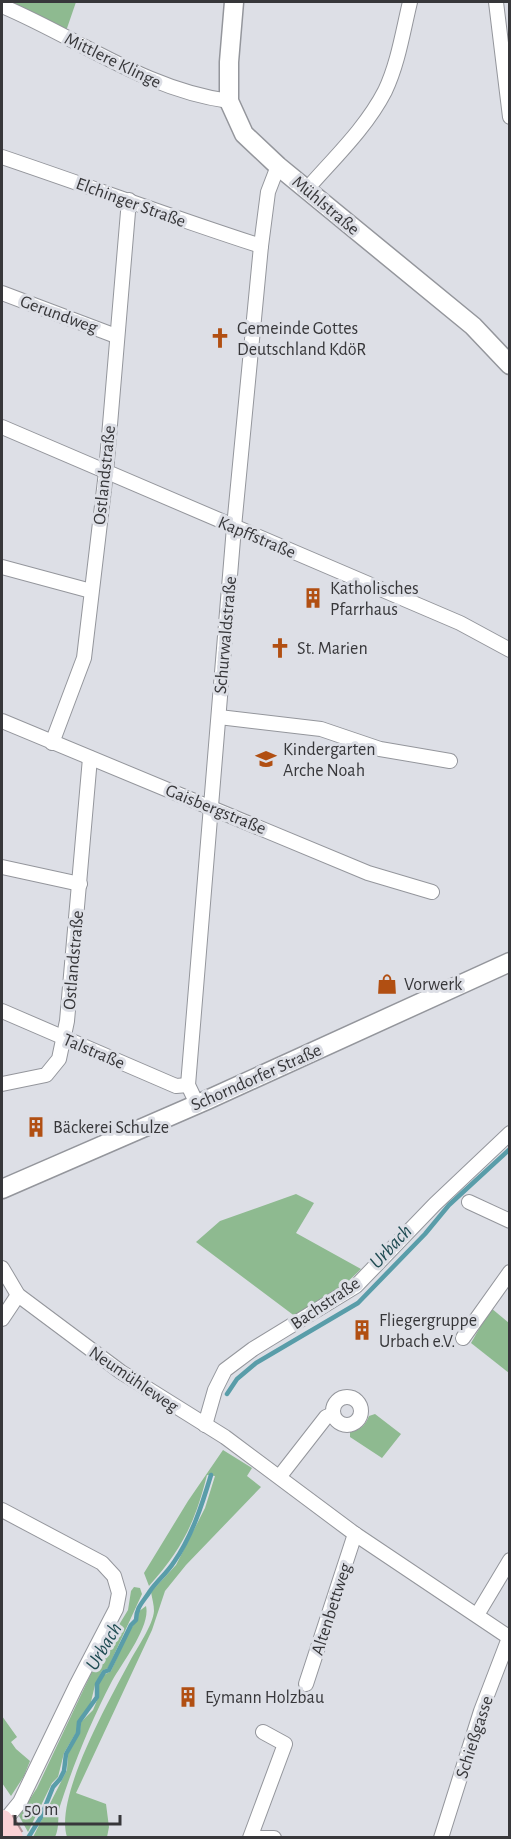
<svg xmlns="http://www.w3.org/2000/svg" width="511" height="1839" font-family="'Alegreya Sans',sans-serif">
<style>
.green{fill:#8eba90}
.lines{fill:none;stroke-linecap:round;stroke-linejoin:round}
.stream{stroke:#599da9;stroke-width:4.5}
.minor-casing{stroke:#94969c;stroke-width:16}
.tertiary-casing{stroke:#94969c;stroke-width:21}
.minor{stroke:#fff;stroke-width:14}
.tertiary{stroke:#fff;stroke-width:18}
.trunk-bridge-casing{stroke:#b59598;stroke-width:26;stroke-linecap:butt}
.trunk-bridge{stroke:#fad2d6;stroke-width:22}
.labels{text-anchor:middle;stroke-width:6;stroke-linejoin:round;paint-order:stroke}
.street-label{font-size:18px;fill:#37373a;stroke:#dddfe6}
.poi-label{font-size:18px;fill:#37373a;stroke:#dddfe6;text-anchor:start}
.water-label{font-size:20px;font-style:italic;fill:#204c53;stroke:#dddfe6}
</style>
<rect width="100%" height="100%" fill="#dddfe6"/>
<g class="green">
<polygon points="4,2 76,2 65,34"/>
<polygon points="296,1194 314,1203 296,1233 361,1269 338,1291 296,1317 196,1242 220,1221"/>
<polygon points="491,1308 509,1323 509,1373 471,1343"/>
<path d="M375,1414L401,1434L382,1458L350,1437V1432C360,1430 365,1426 369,1416Z"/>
<path d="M223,1450L252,1468L247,1476L261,1487L186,1565L165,1591L152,1630L76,1793L106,1804L109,1827L107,1837H67C54,1797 110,1699 130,1661C137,1648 153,1625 154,1611C154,1605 152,1598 151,1592L176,1565L205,1508L215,1476L207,1475C195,1523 182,1549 149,1586L144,1573L188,1501Z"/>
<polygon points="134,1587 140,1588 142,1594 108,1668 102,1671 95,1685 90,1706 78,1721 77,1731 64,1753 58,1777 52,1783 28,1832 19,1816 37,1788 97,1661 128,1610 131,1591"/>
<path d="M146,1606C151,1626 122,1663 112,1681C91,1721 74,1763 60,1806C57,1816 60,1827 55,1837H33L67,1770L68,1754L80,1731L81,1722L93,1710L98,1698V1685L104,1675L111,1671L129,1631L138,1619V1612Z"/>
<polygon points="2,1716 17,1737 11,1742 16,1749 30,1761 24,1776 11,1796 2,1783"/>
</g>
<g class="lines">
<g class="stream">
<polyline points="227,1394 237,1379 256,1363 358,1303 425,1234 449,1205 510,1149"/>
<path d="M28,1838L41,1817L53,1787L60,1779L64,1771L66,1754L78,1733L79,1722L97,1697V1684L104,1672L109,1670L131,1625L136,1620C136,1607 144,1601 150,1591C157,1581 167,1573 174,1562C192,1536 202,1505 211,1475"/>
</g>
<g class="minor-casing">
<g id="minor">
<polyline points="496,2 510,117"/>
<path d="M2,6C78,38 146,90 229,101"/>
<path d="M2,157C88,186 174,218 261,246"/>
<path d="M307,189C334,158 366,128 385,91C398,64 403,31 410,2"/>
<polyline points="2,293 116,336"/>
<polyline points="2,427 460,623 510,650"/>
<polyline points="2,567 91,591"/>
<polyline points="219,717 321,729 380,749 450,761"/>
<polyline points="2,721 368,873 432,892"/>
<polyline points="52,743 84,658 106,472 129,200"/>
<polyline points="2,867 80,884"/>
<polyline points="2,1011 176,1086 188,1085"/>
<polyline points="2,1084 46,1075 59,1059 67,1021 90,758"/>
<polyline points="197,1104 188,1085 234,527 261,246 268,192 278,166"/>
<polyline points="469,1202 510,1221"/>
<polyline points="2,1268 18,1295 121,1372 225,1437 355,1534 510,1638"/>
<polyline points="2,1319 18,1295"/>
<polyline points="463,1338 510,1272"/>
<circle cx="347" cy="1411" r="14"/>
<polyline points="205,1425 215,1390 225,1370 253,1349 356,1286 435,1204 510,1133"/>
<polyline points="280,1476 326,1417 333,1414"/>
<polyline points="2,1510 102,1563 114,1576 119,1593 116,1609 76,1686 20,1802 2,1824"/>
<polyline points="477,1615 510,1560"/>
<polyline points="306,1684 355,1534"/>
<polyline points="250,1838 285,1744 263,1732"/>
<polyline points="260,1838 274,1838"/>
<polyline points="441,1838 481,1711 509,1638"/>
</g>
</g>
<g class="tertiary-casing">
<g id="tertiary">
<polyline points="234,2 229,62 229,101 244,134 278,166 473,326 510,365"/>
<polyline points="2,1189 207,1100 510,962"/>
</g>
</g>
<use href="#minor" class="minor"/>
<use href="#tertiary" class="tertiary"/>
<g class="trunk-bridge-casing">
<polyline id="trunk-bridge" points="2,1821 12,1838"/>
</g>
<use href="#trunk-bridge" class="trunk-bridge"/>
</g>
<defs>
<g id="church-bare" transform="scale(1.62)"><path d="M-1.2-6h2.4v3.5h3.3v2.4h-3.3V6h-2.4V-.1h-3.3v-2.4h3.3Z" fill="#b14f12" stroke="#dddfe6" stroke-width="2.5" paint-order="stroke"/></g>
<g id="building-bare" transform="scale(1.62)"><path d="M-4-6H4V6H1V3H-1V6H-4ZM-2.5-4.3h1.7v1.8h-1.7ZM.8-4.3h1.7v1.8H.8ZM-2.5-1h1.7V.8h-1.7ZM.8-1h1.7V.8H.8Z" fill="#b14f12" stroke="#dddfe6" stroke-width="2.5" paint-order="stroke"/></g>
<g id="school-bare" transform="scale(1.62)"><path d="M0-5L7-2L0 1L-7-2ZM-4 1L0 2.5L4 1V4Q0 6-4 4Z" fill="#b14f12" stroke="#dddfe6" stroke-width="2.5" paint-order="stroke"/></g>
<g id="shop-bare" transform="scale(1.62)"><path d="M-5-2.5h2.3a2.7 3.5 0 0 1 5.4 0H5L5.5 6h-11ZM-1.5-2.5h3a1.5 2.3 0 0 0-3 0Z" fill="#b14f12" stroke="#dddfe6" stroke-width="2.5" paint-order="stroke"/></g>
</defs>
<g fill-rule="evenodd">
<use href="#church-bare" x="220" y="338"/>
<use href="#building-bare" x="313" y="598"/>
<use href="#church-bare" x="280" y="648"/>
<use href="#school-bare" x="266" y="759"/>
<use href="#shop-bare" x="387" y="984"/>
<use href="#building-bare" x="36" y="1127"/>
<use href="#building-bare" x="362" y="1330"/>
<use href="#building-bare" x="188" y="1697"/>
</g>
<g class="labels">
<g class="street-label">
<text transform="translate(113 60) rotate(26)" y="6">Mittlere Klinge</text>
<text transform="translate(131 202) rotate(20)" y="6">Elchinger Straße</text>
<text transform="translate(326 205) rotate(40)" y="6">Mühlstraße</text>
<text transform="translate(59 314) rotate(20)" y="6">Gerundweg</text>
<text transform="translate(104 475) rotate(-84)" y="6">Ostlandstraße</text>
<text transform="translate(257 537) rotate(23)" y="6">Kapffstraße</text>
<text transform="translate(225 635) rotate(-85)" y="6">Schurwaldstraße</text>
<text transform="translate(216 809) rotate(22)" y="6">Gaisbergstraße</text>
<text transform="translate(73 960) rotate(-85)" y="6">Ostlandstraße</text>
<text transform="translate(94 1051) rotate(23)" y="6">Talstraße</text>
<text transform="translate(256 1077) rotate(-24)" y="6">Schorndorfer Straße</text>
<text transform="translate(325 1303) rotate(-34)" y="6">Bachstraße</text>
<text transform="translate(134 1379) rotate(34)" y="6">Neumühleweg</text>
<text transform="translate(331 1609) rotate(-72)" y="6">Altenbettweg</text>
<text transform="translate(474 1737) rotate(-72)" y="6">Schießgasse</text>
</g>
<g class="poi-label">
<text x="237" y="334">Gemeinde Gottes<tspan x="237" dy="21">Deutschland KdöR</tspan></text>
<text x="330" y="594">Katholisches<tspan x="330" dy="21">Pfarrhaus</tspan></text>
<text x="297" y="654">St. Marien</text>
<text x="283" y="755">Kindergarten<tspan x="283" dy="21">Arche Noah</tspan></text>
<text x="404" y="990">Vorwerk</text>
<text x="53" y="1133">Bäckerei Schulze</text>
<text x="379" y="1326">Fliegergruppe<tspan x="379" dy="21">Urbach e.V.</tspan></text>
<text x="205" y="1703">Eymann Holzbau</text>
</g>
<g class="water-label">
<text transform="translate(390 1246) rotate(-47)" y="7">Urbach</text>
<text transform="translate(103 1646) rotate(-59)" y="7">Urbach</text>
</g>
</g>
<rect width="511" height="1839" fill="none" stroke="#37373a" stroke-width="6"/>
<path d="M15 1815v9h105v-9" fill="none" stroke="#37373a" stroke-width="3"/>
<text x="24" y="1815" font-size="18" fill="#37373a" stroke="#dddfe6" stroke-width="4.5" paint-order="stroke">50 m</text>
</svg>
